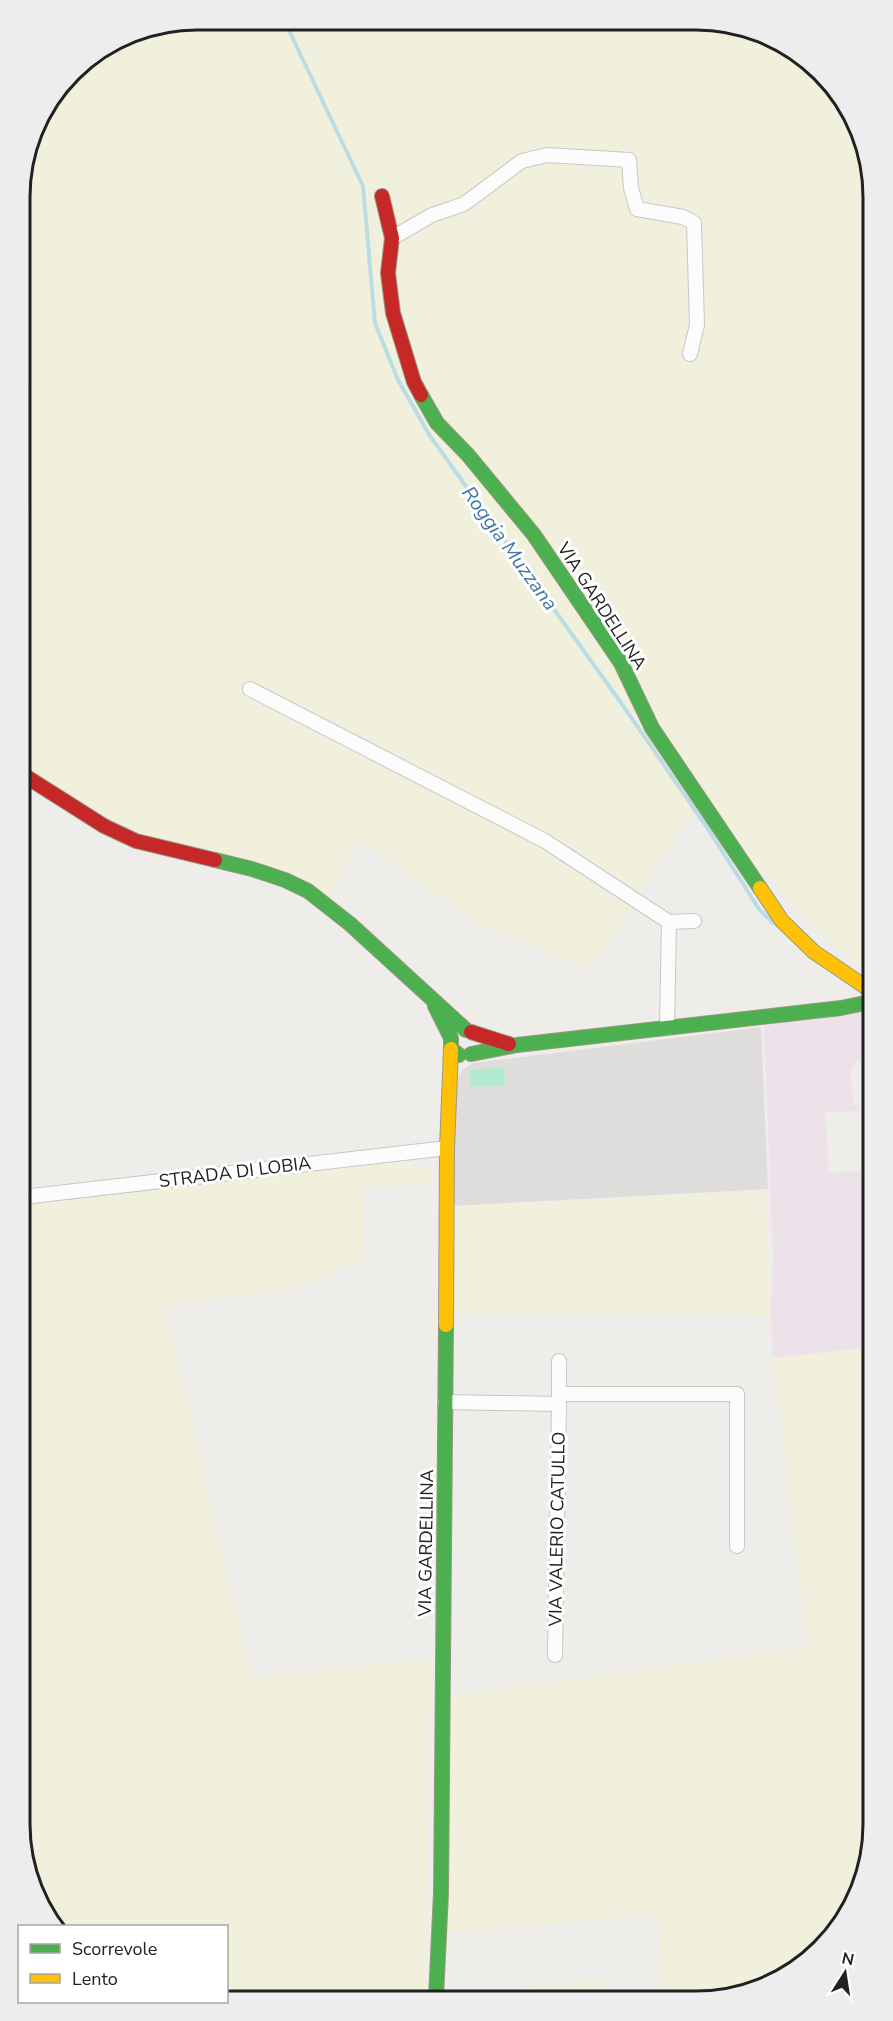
<svg xmlns="http://www.w3.org/2000/svg" width="893" height="2021" font-family="'Nunito Sans',sans-serif">
<style>
.residential{fill:#dedddb}
.industrial{fill:#ede2e9}
.farmland{fill:#f0f0dd}
.pitch{fill:#b1ead1}
.lines{fill:none;stroke-linecap:round;stroke-linejoin:round}
.stream{stroke:#badde5;stroke-width:4}
.street-casing{stroke:#c8c7c6;stroke-width:16}
.fast-casing{stroke:#999a80;stroke-width:16}
.slow-casing{stroke:#999a80;stroke-width:16}
.jam-casing{stroke:#999a80;stroke-width:16}
.street{stroke:#fdfcfc;stroke-width:14}
.fast{stroke:#4caf50;stroke-width:14}
.slow{stroke:#ffc107;stroke-width:14}
.jam{stroke:#c62828;stroke-width:14}
.labels{text-anchor:middle;stroke-width:6;stroke-linejoin:round;paint-order:stroke}
.street-label{font-size:18px;fill:#212121;stroke:#fff}
.water-label{font-size:20px;font-style:italic;fill:#3f77aa;stroke:#fff}
.rim{fill:none;stroke:#212121;stroke-width:3}
</style>
<rect width="100%" height="100%" fill="#efedea"/>
<polygon class="residential" points="761,1027 768,1189 453,1206 455,1084 462,1070 473,1063"/>
<polygon class="industrial" points="867,1010 870,1017 870,1055 865,1060 857,1061 851,1070 853,1105 859,1105 860,1111 835,1112 825,1111 829,1173 871,1170 871,1347 773,1358 771,1315 773,1261 764,1025"/>
<g class="farmland">
<polygon points="197,20 731,23 813,64 867,150 870,977 758,869 705,793 590,968 485,928 373,849 356,841 331,901 136,833 95,811 22,766 20,185 38,118 80,64 129,33"/>
<polygon points="412,1154 413,1168 432,1168 432,1184 363,1186 363,1258 309,1284 165,1307 251,1677 431,1659 425,1997 227,1998 226,1926 60,1926 26,1871 23,1198 213,1183 364,1157"/>
<polygon points="765,1191 771,1315 452,1314 453,1206"/>
<polygon points="871,1349 873,1836 860,1892 837,1932 795,1972 743,1995 663,1996 657,1914 442,1933 447,1696 808,1647 773,1358"/>
<polygon points="602,1979 604,1996 462,1997"/>
</g>
<polygon class="pitch" points="504,1067 505,1085 471,1087 470,1070"/>
<g class="lines">
<polyline class="stream" points="284,20 363,186 375,323 398,380 430,436 624,707 708,829 759,909 773,923"/>
<g class="street-casing">
<g id="street">
<polyline points="392,238 432,215 464,204 522,161 547,155 629,160 631,188 637,209 683,217 694,223 697,325 690,354"/>
<polyline points="250,689 545,841 669,922"/>
<polyline points="667,1028 669,922 694,921"/>
<polyline points="23,1197 447,1148"/>
<polyline points="559,1394 737,1394 737,1546"/>
<polyline points="445,1402 559,1404 559,1361"/>
<polyline points="555,1655 559,1404"/>
</g>
</g>
<g class="fast-casing">
<g id="fast">
<polyline points="421,395 437,423 468,455 534,535 621,663 652,728 760,888"/>
<polyline points="215,860 252,869 285,880 308,891 350,924 466,1030"/>
<polyline points="435,1006 451,1038 451,1049 459,1055"/>
<polyline points="471,1054 517,1045 841,1008 870,1002"/>
<polyline points="436,1997 441,1893 446,1325"/>
</g>
</g>
<g class="slow-casing">
<g id="slow">
<polyline points="760,888 782,921 814,952 870,990"/>
<polyline points="446,1325 447,1148 451,1049"/>
</g>
</g>
<g class="jam-casing">
<g id="jam">
<polyline points="382,196 392,238 388,273 393,313 414,382 421,395"/>
<polyline points="22,774 104,826 136,841 215,860"/>
<polyline points="471,1032 509,1044"/>
</g>
</g>
<use href="#street" class="street"/>
<use href="#fast" class="fast"/>
<use href="#slow" class="slow"/>
<use href="#jam" class="jam"/>
</g>
<g class="labels">
<g class="street-label">
<text transform="translate(602 606) rotate(57)" y="6">VIA GARDELLINA</text>
<text transform="translate(235 1172) rotate(-7)" y="6">STRADA DI LOBIA</text>
<text transform="translate(557 1529) rotate(-89)" y="6">VIA VALERIO CATULLO</text>
<text transform="translate(426 1543) rotate(-89)" y="6">VIA GARDELLINA</text>
</g>
<g class="water-label">
<text transform="translate(510 548) rotate(54)" y="7">Roggia Muzzana</text>
</g>
</g>
<path d="M0 0H893V2021H0ZM197 30H696A167 167 0 0 1 863 197V1824A167 167 0 0 1 696 1991H197A167 167 0 0 1 30 1824V197A167 167 0 0 1 197 30Z" fill="#ededed" fill-rule="evenodd"/>
<path class="rim" d="M197 30H696A167 167 0 0 1 863 197V1824A167 167 0 0 1 696 1991H197A167 167 0 0 1 30 1824V197A167 167 0 0 1 197 30Z"/>
<rect x="18" y="1925" width="210" height="78" fill="#ffffff" stroke="#a6a6a6" stroke-width="1.5"/>
<rect x="30" y="1944" width="30" height="9" fill="#4caf50" stroke="#a6a6a6" stroke-width="1.5"/>
<text x="72" y="1955" font-size="18" fill="#212121">Scorrevole</text>
<rect x="30" y="1974" width="30" height="9" fill="#ffc107" stroke="#a6a6a6" stroke-width="1.5"/>
<text x="72" y="1985" font-size="18" fill="#212121">Lento</text>
<g transform="translate(845 1973) rotate(12)" stroke="#ffffff" stroke-width="4.5" paint-order="stroke">
<path d="M0-4.5L10 22L0 15L-10 22Z" fill="#212121"/>
<text y="-9" font-size="16" font-weight="bold" text-anchor="middle" fill="#212121">N</text>
</g>
</svg>
